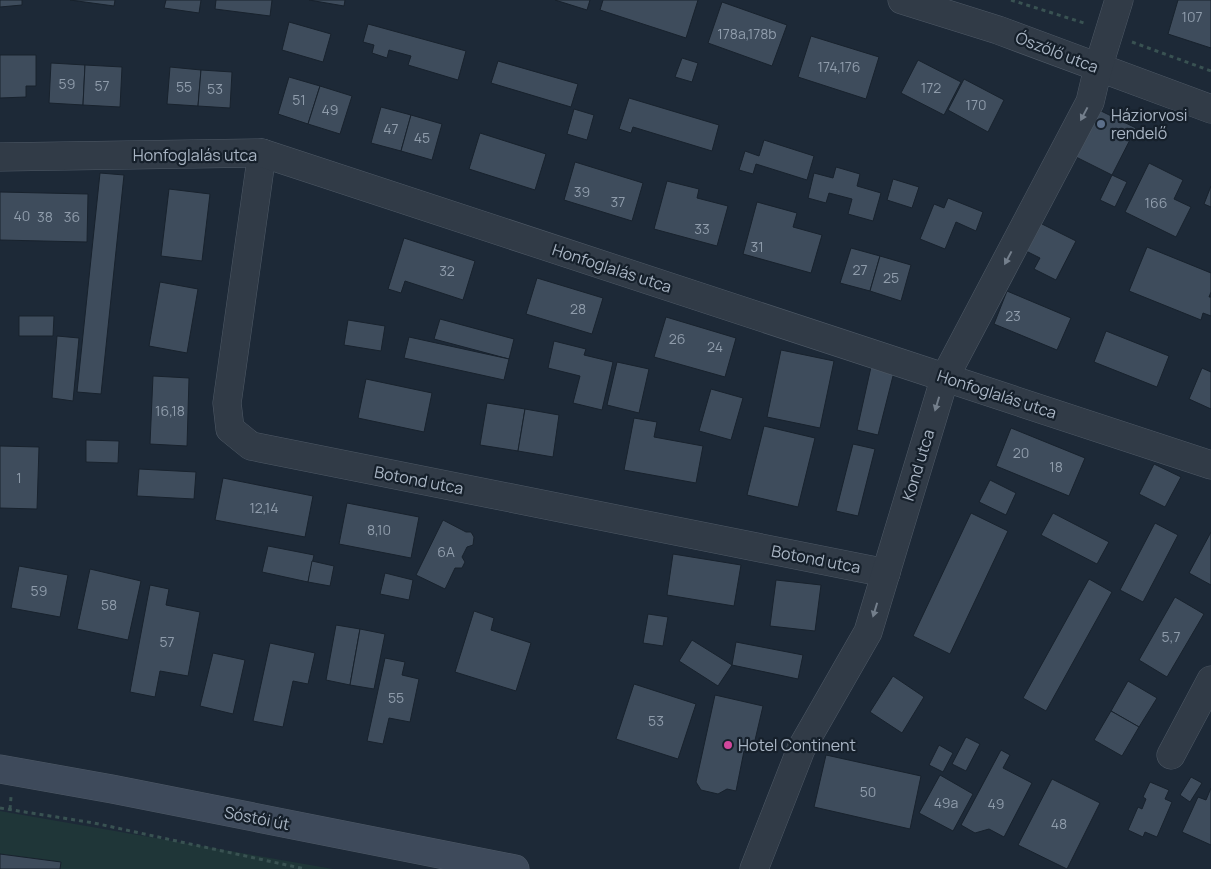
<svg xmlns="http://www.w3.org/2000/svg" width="1211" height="869" font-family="Manrope,sans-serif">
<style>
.green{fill:#1f3638}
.building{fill:#3e4c5c;stroke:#18222d}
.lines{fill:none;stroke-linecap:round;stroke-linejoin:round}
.street-casing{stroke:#4e5966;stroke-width:29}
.secondary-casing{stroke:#4e5966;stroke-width:29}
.path{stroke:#395252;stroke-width:3;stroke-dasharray:4 4;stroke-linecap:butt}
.street{stroke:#313b47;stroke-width:28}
.secondary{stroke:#3e4a5b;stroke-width:28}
.oneway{fill:#747f8c}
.service-dot{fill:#5c6f8a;stroke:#16202b;stroke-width:2}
.hotel-dot{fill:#d1479c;stroke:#16202b;stroke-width:2}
.labels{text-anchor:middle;stroke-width:4.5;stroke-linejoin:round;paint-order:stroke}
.number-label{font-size:14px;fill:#8f9cab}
.street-label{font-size:16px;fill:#aab6c5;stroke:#16202b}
.poi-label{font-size:16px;fill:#aab6c5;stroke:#16202b;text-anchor:start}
</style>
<rect width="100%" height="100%" fill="#1d2937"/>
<polygon class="green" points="0,811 333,869 0,869"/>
<g class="building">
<polygon points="0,0 22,0 22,5 0,7"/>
<polygon points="70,0 115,0 114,6"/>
<polygon points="166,0 201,0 199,13 164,8"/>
<polygon points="216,0 272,0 270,16 215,9"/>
<polygon points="309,0 345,0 344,6"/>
<polygon points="555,0 590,0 587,10"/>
<polygon points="603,0 698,0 686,38 600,10"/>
<polygon points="1178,0 1211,0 1211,48 1168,34"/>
<polygon points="722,2 787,25 772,66 708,43"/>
<polygon points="289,22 331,34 323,62 282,50"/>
<polygon points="368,24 466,51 458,80 408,65 411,56 389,50 387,58 372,53 374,45 363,42"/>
<polygon points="811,36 879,57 866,99 798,77"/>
<polygon points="0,55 36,55 36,86 26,86 26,97 0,98"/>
<polygon points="682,58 698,63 692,82 675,77"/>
<polygon points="918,60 961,82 944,115 901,93"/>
<polygon points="498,61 578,84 571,107 491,83"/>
<polygon points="51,63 85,65 83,105 49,103"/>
<polygon points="85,65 122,67 120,107 83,105"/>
<polygon points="170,67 201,70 198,106 167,104"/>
<polygon points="201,70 232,72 230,108 198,106"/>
<polygon points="289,77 320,86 308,124 278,114"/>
<polygon points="964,79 1004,100 988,132 948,110"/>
<polygon points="320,86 352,96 340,134 308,124"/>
<polygon points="629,98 719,125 712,151 633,127 631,133 619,129"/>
<polygon points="381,107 411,115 401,151 371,143"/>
<polygon points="574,109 594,115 587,140 567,134"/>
<polygon points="1099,110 1136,128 1112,175 1076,157"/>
<polygon points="411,115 442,124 432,160 401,151"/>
<polygon points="480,133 546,154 535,190 469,169"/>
<polygon points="764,140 814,156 807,180 756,164 753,174 739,170 745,151 759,156"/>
<polygon points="575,162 643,183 632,221 564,200"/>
<polygon points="1149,163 1183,180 1174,199 1191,207 1176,237 1125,212"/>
<polygon points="836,167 860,174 857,186 881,193 873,221 848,214 852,199 829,193 826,203 808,198 814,173 833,178"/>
<polygon points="100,173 124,175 101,394 77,392"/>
<polygon points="1112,175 1127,182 1115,207 1100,200"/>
<polygon points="893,179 919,187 912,208 887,200"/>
<polygon points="667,181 699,189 697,198 728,206 717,246 654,229"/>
<polygon points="1211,186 1211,207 1204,204"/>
<polygon points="169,189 210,194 202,261 161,256"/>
<polygon points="0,192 88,194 87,242 0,240"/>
<polygon points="948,198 983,212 976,231 956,222 945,249 920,239 934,204 944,208"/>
<polygon points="757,202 797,213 793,227 822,235 811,273 743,254"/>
<polygon points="1040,223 1076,241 1056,280 1034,269 1040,258 1026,251"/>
<polygon points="404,238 475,261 463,300 405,281 401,293 388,289"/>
<polygon points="1147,247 1211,273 1211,292 1209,297 1211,297 1211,316 1203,313 1201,320 1129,291"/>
<polygon points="851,248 880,256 870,291 840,283"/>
<polygon points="880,256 911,265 901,301 870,291"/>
<polygon points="537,278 603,298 592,334 526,314"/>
<polygon points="160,282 198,289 187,353 149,346"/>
<polygon points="1007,291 1071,318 1057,350 994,324"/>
<polygon points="19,316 54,316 53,336 19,336"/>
<polygon points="666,317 736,338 725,377 654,357"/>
<polygon points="440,319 514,339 509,359 434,339"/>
<polygon points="348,320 385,326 381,351 344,345"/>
<polygon points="1106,331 1169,356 1157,387 1094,362"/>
<polygon points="57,336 79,338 73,401 52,398"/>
<polygon points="409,337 509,359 504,380 404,358"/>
<polygon points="554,341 586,349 584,355 613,362 602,410 573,403 580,376 548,368"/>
<polygon points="781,350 834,361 820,428 767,417"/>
<polygon points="617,362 649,369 639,413 607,405"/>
<polygon points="871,367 894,372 878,435 857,430"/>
<polygon points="1202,368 1211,372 1211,409 1189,399"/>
<polygon points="153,376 189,378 187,446 150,444"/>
<polygon points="366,379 432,393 424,432 358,418"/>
<polygon points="711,389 743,398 731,440 699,431"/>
<polygon points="487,403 525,409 518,451 480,445"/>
<polygon points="525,409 559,415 553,457 518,451"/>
<polygon points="634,418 657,422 654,437 703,446 696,483 624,470"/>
<polygon points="764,426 815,438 798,507 747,495"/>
<polygon points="1011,428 1085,458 1069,496 996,466"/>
<polygon points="86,440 119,441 118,463 86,462"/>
<polygon points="853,444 875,449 858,516 836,511"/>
<polygon points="0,446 39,447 37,509 0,508"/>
<polygon points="1154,464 1181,477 1165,507 1139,494"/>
<polygon points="139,469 196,472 194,499 137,496"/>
<polygon points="223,478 313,496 305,537 215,520"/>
<polygon points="990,480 1016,493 1006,515 979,502"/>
<polygon points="347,503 419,517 411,558 339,544"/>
<polygon points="971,513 1008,531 950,654 913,636"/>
<polygon points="1053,513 1109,542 1097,564 1041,535"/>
<polygon points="443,520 466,532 471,532 474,537 473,545 467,547 462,557 465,562 462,568 455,568 445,589 416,575"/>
<polygon points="1155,523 1178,535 1143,602 1120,590"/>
<polygon points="1211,532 1211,585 1189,573"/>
<polygon points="268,546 314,555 308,582 262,572"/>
<polygon points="673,554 741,565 734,606 667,595"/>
<polygon points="312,561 334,566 330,586 308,582"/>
<polygon points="19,566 68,575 60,617 11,608"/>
<polygon points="90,569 141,581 128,640 77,629"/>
<polygon points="385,573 413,580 409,600 380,594"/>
<polygon points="1089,579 1112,592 1046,711 1023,698"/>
<polygon points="776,580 821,585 815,631 770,626"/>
<polygon points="150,585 169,589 166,605 200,612 188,676 160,671 155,697 130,692"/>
<polygon points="1175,597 1204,614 1167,677 1139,660"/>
<polygon points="474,611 494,618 491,630 531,643 516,691 455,672"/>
<polygon points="648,614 668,617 663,646 643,643"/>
<polygon points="336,625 360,629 350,685 326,680"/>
<polygon points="360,629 385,634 374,689 350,685"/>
<polygon points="692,640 732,665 718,686 679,661"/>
<polygon points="736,642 803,655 798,679 732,665"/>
<polygon points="270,643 315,653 308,684 293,681 283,727 253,721"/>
<polygon points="213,653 245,660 233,714 200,706"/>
<polygon points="385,658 405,662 402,675 419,679 410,722 389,718 383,744 367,741"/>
<polygon points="893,676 924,697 902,733 870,712"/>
<polygon points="1128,681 1157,698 1139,727 1111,711"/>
<polygon points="634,684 696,704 678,759 616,739"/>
<polygon points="715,695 763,706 752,753 744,751 736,791 727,789 718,794 701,790 696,782"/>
<polygon points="1111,711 1139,727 1122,756 1094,740"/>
<polygon points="966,737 980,744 966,771 952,764"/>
<polygon points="939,745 953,753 943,772 929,765"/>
<polygon points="1001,750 1010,755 1003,768 1032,783 1004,837 989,829 975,833 961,825"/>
<polygon points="826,755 921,776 910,829 814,807"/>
<polygon points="940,775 973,794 953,831 919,813"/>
<polygon points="1191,777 1202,783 1190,802 1180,795"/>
<polygon points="1052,779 1100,803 1067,869 1018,845"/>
<polygon points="1150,782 1169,790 1165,799 1172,802 1157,837 1145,832 1143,837 1128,830 1138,807 1142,809 1146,799 1143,797"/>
<polygon points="1211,788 1211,845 1182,832 1198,797 1206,800"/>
<polygon points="0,854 61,862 60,869 0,869"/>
</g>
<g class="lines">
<g class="street-casing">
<g id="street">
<polyline points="902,0 998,30 1211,109"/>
<polyline points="262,153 227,403 230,429 251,446 886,573"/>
<polyline points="0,157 262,153 1211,465"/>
<polyline points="1171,755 1211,680"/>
<polyline points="754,869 801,749 868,632 945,377 1090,102 1098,68 1119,0"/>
</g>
</g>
<g class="secondary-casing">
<polyline id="secondary" points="0,769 112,789 515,869"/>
</g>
<g class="path">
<polyline points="1011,0 1084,23"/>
<polyline points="1132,42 1211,71"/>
<polyline points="0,808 94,823 305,869"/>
<polyline points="10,809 11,797"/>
</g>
<use href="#street" class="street"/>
<use href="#secondary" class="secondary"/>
</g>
<defs><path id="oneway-solid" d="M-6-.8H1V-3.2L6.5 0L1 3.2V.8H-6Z" transform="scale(1.25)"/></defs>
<g class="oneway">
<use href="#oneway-solid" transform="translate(1084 114) rotate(118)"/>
<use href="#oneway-solid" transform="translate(1008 258) rotate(118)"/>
<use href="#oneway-solid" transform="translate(937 404) rotate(107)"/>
<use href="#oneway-solid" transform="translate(875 610) rotate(107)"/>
</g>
<circle class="service-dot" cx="1101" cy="124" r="5"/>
<circle class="hotel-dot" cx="728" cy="745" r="5"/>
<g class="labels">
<g class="number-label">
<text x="1192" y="22">107</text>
<text x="747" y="39">178a,178b</text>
<text x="839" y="72">174,176</text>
<text x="67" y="89">59</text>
<text x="102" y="91">57</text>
<text x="184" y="92">55</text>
<text x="931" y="93">172</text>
<text x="215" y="94">53</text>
<text x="299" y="105">51</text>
<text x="976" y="110">170</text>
<text x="330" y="115">49</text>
<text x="391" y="134">47</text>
<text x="422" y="143">45</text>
<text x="582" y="197">39</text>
<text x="618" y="207">37</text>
<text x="1156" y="208">166</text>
<text x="22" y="221">40</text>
<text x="45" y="222">38</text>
<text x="72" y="222">36</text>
<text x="702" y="234">33</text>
<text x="757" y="252">31</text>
<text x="860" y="275">27</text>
<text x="447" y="276">32</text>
<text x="891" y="283">25</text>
<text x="578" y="314">28</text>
<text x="1013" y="321">23</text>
<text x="677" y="344">26</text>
<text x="715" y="352">24</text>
<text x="170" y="416">16,18</text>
<text x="1021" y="458">20</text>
<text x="1056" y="472">18</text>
<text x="19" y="483">1</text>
<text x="264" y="513">12,14</text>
<text x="379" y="535">8,10</text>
<text x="446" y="557">6A</text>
<text x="39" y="596">59</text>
<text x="109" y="610">58</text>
<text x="1171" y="642">5,7</text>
<text x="167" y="647">57</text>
<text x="396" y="703">55</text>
<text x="656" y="726">53</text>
<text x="868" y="797">50</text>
<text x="946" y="808">49a</text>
<text x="996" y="809">49</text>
<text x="1059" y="829">48</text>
</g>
<g class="street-label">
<text transform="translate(1057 52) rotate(21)" y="6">Ószőlő utca</text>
<text x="195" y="161">Honfoglalás utca</text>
<text transform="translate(612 268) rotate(18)" y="6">Honfoglalás utca</text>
<text transform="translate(997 394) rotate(18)" y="6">Honfoglalás utca</text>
<text transform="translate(918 465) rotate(-73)" y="6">Kond utca</text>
<text transform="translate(419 480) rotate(11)" y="6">Botond utca</text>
<text transform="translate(816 559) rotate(11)" y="6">Botond utca</text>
<text transform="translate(257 818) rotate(11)" y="6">Sóstói út</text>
</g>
<g class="poi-label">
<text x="1111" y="121">Háziorvosi<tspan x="1111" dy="18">rendelő</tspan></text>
<text x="738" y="751">Hotel Continent</text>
</g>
</g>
</svg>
